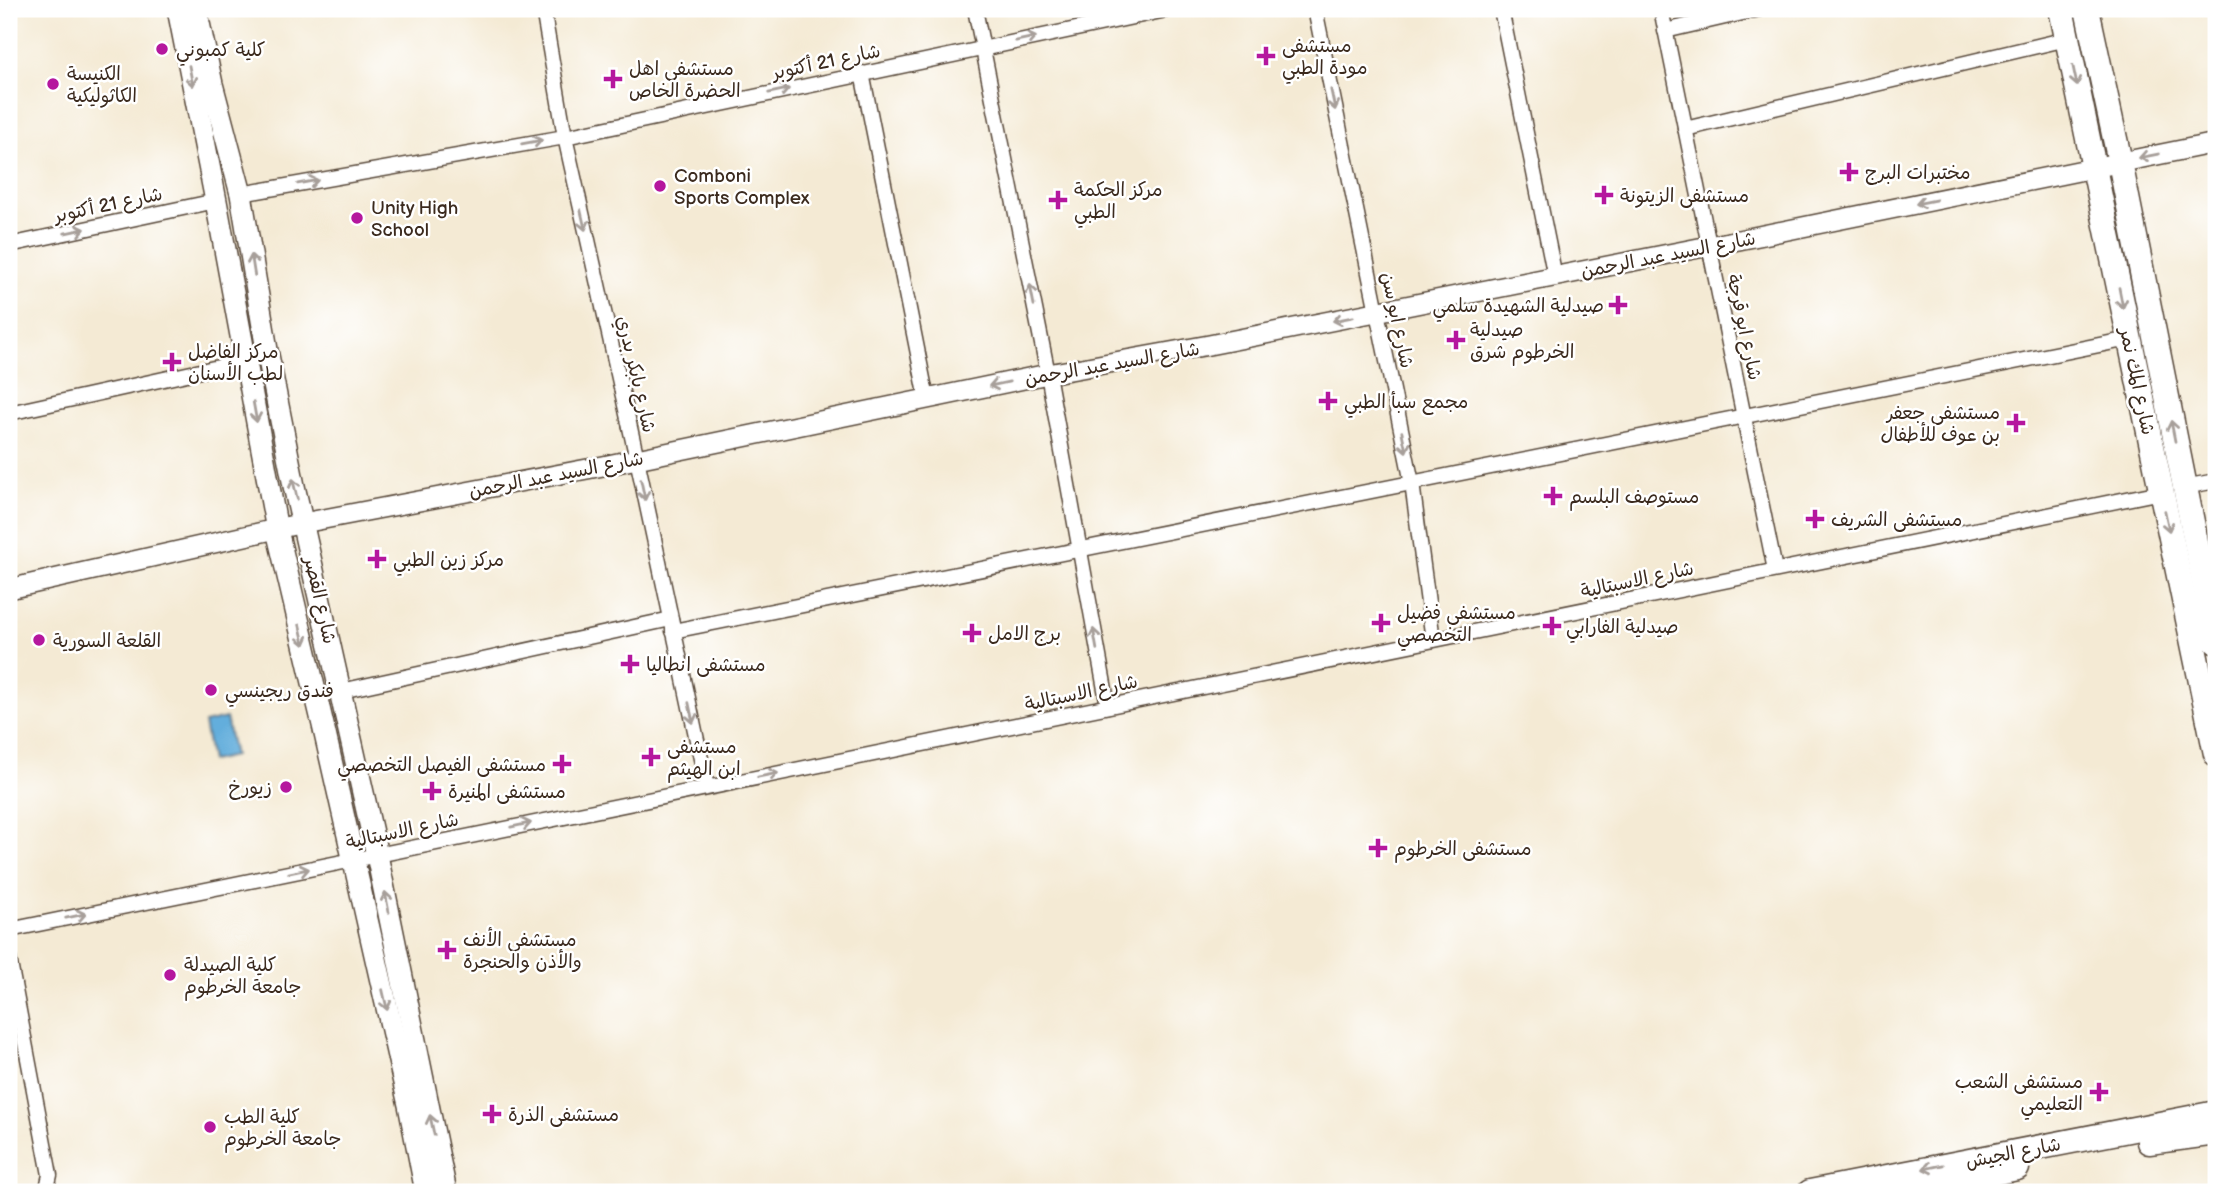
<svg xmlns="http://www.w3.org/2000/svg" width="2225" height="1201" font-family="'Balsamiq Sans','Playpen Sans Arabic',sans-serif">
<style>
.water{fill:#64aedc;stroke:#506c7d;stroke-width:2}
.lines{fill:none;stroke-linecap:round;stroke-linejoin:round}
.minor-casing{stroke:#574739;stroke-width:17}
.tertiary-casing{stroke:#574739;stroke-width:22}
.secondary-casing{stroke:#574739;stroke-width:24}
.trunk-casing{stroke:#574739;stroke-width:27}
.minor{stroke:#fff;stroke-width:14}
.tertiary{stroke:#fff;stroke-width:19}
.secondary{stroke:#fff;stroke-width:21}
.trunk{stroke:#fff;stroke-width:24}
.oneway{stroke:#a79f9a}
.poi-dot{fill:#b5179e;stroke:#fff;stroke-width:2.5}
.labels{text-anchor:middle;stroke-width:5;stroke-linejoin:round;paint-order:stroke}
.poi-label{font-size:19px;fill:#3b2a1e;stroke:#fff;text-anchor:start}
.street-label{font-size:19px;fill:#3b2a1e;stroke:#fff}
</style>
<rect width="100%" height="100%" fill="#fff"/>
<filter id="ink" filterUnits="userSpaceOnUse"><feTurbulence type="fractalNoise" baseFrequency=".0143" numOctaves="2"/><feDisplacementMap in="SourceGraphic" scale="14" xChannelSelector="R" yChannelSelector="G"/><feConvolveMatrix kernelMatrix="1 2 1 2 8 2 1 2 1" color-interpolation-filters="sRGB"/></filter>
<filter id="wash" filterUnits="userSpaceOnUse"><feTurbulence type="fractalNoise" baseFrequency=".00686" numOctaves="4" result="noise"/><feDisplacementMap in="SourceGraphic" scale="28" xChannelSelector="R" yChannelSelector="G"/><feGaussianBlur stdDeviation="1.57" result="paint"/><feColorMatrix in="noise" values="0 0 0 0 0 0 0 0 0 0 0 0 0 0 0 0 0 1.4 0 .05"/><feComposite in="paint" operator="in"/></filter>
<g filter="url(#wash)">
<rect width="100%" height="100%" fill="#f4ead4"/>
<polygon class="water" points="226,718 234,756 211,761 204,723"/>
</g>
<g filter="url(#ink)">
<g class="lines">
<g class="minor-casing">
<g id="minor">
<polyline points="543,9 565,137 637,459 707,787"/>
<polyline points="975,9 1048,374 1108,706"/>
<polyline points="1315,9 1412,483 1433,640"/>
<polyline points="1501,9 1555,277"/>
<polyline points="1661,9 1775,570"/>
<polyline points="1665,31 1760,9"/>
<polyline points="862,73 927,399"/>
<polyline points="1685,129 2067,39"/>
<polyline points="241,194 565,137 1171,9"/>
<polyline points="9,245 216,201"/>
<polyline points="9,413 246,361"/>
<polyline points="2184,487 2216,481"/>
<polyline points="673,631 2129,339"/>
<polyline points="341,691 671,619"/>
<polyline points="9,930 2161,492"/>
<polyline points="9,958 50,1175 46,1192"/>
</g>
</g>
<g class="tertiary-casing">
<polyline id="tertiary" points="9,589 303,523 603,466 1048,374 1209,345 1709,246 2216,143"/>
</g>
<g class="secondary-casing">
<g id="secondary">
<polyline points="178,9 216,201 277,530 323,725 409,1105 426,1192"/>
<polyline points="196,9 212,84 241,194 267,350 294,486 377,855 446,1192"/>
</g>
</g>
<g class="trunk-casing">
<g id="trunk">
<polyline points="2061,9 2216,754"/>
<polyline points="2087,9 2120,162 2216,642"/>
<polyline points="2149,1142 2216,1133"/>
<polyline points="1810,1192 2216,1113"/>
<polyline points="1901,1192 2017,1168"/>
</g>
</g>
<use href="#minor" class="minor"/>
<use href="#tertiary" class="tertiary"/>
<use href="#secondary" class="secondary"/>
<use href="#trunk" class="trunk"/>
</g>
<defs><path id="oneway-shaft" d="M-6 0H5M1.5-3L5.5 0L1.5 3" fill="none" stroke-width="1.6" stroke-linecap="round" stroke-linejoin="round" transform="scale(1.75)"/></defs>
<g class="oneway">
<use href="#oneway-shaft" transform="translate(1026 39) rotate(-12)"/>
<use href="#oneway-shaft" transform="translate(191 76) rotate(79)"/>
<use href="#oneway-shaft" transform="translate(2075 76) rotate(78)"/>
<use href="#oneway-shaft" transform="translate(779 91) rotate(-12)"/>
<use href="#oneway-shaft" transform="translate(1333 100) rotate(78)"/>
<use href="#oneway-shaft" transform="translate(532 142) rotate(-10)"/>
<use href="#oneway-shaft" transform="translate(2149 156) rotate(169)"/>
<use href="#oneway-shaft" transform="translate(308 182) rotate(-10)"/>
<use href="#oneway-shaft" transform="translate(1926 202) rotate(169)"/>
<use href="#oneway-shaft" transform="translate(583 220) rotate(77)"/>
<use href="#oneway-shaft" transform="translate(75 231) rotate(-12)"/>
<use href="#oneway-shaft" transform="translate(253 265) rotate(-99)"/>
<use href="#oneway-shaft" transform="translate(1032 295) rotate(-101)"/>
<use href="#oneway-shaft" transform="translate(2121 298) rotate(79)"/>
<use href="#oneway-shaft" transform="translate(1343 319) rotate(169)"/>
<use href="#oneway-shaft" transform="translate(999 384) rotate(168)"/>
<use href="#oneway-shaft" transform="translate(255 412) rotate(80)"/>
<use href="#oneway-shaft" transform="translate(2173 431) rotate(-101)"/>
<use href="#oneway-shaft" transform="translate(1404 442) rotate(78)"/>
<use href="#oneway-shaft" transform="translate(295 489) rotate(-103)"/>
<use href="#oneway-shaft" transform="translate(643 490) rotate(78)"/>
<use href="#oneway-shaft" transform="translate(2167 521) rotate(78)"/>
<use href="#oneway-shaft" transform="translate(302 635) rotate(77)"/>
<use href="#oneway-shaft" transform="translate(1095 639) rotate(-100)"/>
<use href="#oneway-shaft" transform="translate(691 713) rotate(78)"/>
<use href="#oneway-shaft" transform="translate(768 775) rotate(-11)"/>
<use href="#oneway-shaft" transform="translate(521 825) rotate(-12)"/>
<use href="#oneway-shaft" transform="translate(299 871) rotate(-12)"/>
<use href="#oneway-shaft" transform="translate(387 902) rotate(-101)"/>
<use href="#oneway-shaft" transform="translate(76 916) rotate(-12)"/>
<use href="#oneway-shaft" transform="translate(385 1000) rotate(77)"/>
<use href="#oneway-shaft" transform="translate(432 1125) rotate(-102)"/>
<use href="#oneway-shaft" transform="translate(1933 1167) rotate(168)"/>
</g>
</g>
<g class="poi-dot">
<circle cx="162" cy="49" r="7"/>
<path d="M1262.5 45.5h7v7h7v7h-7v7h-7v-7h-7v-7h7z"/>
<path d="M609.5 68.5h7v7h7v7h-7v7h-7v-7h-7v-7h7z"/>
<circle cx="53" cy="84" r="7"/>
<path d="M1845.5 161.5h7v7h7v7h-7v7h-7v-7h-7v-7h7z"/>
<circle cx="660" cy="186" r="7"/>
<path d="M1600.5 184.5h7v7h7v7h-7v7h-7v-7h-7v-7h7z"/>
<path d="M1054.5 189.5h7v7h7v7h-7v7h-7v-7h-7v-7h7z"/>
<circle cx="357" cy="218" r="7"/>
<path d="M1614.5 294.5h7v7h7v7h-7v7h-7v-7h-7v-7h7z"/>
<path d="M1452.5 329.5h7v7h7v7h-7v7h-7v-7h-7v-7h7z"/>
<path d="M168.5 351.5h7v7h7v7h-7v7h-7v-7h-7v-7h7z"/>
<path d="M1324.5 390.5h7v7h7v7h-7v7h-7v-7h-7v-7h7z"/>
<path d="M2012.5 412.5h7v7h7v7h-7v7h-7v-7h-7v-7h7z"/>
<path d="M1549.5 485.5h7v7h7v7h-7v7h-7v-7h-7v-7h7z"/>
<path d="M1811.5 508.5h7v7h7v7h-7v7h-7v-7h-7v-7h7z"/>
<path d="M373.5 548.5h7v7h7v7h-7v7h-7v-7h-7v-7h7z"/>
<path d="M1377.5 612.5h7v7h7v7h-7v7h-7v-7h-7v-7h7z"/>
<path d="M1548.5 615.5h7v7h7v7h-7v7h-7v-7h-7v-7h7z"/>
<path d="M968.5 622.5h7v7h7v7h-7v7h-7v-7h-7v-7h7z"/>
<circle cx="39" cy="640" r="7"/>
<path d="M626.5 653.5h7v7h7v7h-7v7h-7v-7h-7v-7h7z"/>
<circle cx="211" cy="690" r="7"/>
<path d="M647.5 746.5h7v7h7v7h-7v7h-7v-7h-7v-7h7z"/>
<path d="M558.5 753.5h7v7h7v7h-7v7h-7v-7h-7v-7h7z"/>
<circle cx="286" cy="787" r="7"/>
<path d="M428.5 780.5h7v7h7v7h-7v7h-7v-7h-7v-7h7z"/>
<path d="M1374.5 837.5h7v7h7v7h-7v7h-7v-7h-7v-7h7z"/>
<path d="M443.5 939.5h7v7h7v7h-7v7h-7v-7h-7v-7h7z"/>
<circle cx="170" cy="975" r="7"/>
<path d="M2095.5 1081.5h7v7h7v7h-7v7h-7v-7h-7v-7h7z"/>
<path d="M488.5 1103.5h7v7h7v7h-7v7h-7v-7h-7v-7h7z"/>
<circle cx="210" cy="1127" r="7"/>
</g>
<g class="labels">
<g class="poi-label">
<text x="1282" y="52">مستشفى<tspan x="1282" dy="22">مودة الطبي</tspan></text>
<text x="176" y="56">كلية كمبوني</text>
<text x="629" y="75">مستشفى اهل<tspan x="629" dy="22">الحضرة الخاص</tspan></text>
<text x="67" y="80">الكنيسة<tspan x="67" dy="22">الكاثوليكية</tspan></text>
<text x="1865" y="179">مختبرات البرج</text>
<text x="674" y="182">Comboni<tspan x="674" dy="22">Sports Complex</tspan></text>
<text x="1074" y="196">مركز الحكمة<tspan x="1074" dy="22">الطبي</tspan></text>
<text x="1620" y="202">مستشفى الزيتونة</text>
<text x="371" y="214">Unity High<tspan x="371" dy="22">School</tspan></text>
<text x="1604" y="312" text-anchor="end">صيدلية الشهيدة سلمي</text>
<text x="1470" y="336">صيدلية<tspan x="1470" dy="22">الخرطوم شرق</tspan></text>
<text x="188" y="358">مركز الفاضل<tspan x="188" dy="22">لطب الأسنان</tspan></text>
<text x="1344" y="408">مجمع سبأ الطبي</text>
<text x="2000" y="419" text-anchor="end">مستشفى جعفر<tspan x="2000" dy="22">بن عوف للأطفال</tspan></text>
<text x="1569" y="503">مستوصف البلسم</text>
<text x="1831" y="526">مستشفى الشريف</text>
<text x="393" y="566">مركز زين الطبي</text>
<text x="1397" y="619">مستشفى فضيل<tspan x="1397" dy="22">التخصصي</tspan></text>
<text x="1566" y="633">صيدلية الفارابي</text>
<text x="988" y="640">برج الامل</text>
<text x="53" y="647">القلعة السورية</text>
<text x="646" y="671">مستشفى انطاليا</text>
<text x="225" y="697">فندق ريجينسي</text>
<text x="667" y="753">مستشفى<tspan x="667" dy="22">ابن الهيثم</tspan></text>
<text x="546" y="771" text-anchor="end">مستشفى الفيصل التخصصي</text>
<text x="272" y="794" text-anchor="end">زيورخ</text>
<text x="448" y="798">مستشفى المنيرة</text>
<text x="1394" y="855">مستشفى الخرطوم</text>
<text x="463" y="946">مستشفى الأنف<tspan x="463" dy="22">والأذن والحنجرة</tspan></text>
<text x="184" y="971">كلية الصيدلة<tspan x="184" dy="22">جامعة الخرطوم</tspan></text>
<text x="2083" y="1088" text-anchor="end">مستشفى الشعب<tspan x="2083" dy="22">التعليمي</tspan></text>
<text x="508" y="1121">مستشفى الذرة</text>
<text x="224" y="1123">كلية الطب<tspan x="224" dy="22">جامعة الخرطوم</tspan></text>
</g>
<g class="street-label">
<text transform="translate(826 61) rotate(-12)" y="7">شارع 21 أكتوبر</text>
<text transform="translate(108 204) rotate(-12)" y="7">شارع 21 أكتوبر</text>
<text transform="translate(1668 254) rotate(-11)" y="7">شارع السيد عبد الرحمن</text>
<text transform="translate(1398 320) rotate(78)" y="7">شارع ابو سن</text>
<text transform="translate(1745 327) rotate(78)" y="7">شارع ابو قرجة</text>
<text transform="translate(1112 363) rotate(-10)" y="7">شارع السيد عبد الرحمن</text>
<text transform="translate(637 374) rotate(77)" y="7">شارع بابكر بدري</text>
<text transform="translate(2138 381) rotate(78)" y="7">شارع المك نمر</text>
<text transform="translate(556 474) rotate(-11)" y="7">شارع السيد عبد الرحمن</text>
<text transform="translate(1637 579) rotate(-12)" y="7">شارع الاسبتالية</text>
<text transform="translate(321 600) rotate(77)" y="7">شارع القصر</text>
<text transform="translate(1081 692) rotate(-12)" y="7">شارع الاسبتالية</text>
<text transform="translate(402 830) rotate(-12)" y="7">شارع الاسبتالية</text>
<text transform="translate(2013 1152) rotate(-11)" y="7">شارع الجيش</text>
</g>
</g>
<rect width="2225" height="1201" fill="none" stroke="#fff" stroke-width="35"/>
</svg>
